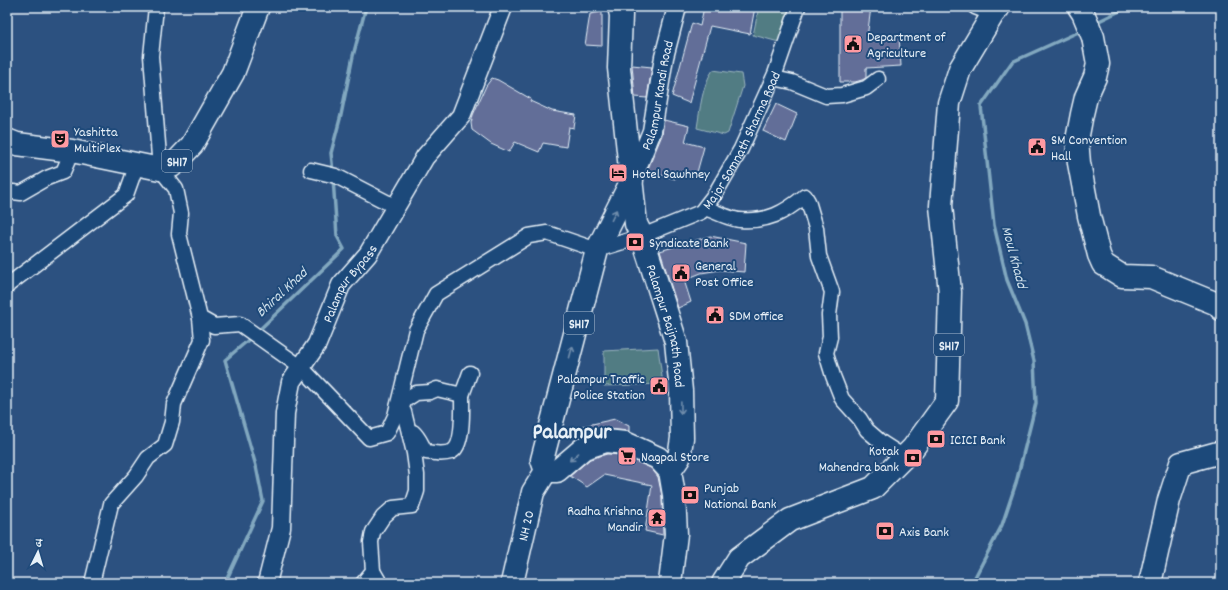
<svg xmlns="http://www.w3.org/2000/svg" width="1228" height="590" font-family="Dekko,'Playpen Sans Deva',sans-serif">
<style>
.park{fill:#517b83;stroke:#9cb6be}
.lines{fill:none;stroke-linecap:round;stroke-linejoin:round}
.stream{stroke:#82a8bf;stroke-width:3.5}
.building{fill:#626e98;stroke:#e8f1f8}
.minor-casing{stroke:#e8f1f8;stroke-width:17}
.tertiary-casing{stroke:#e8f1f8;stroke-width:21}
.primary-casing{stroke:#e8f1f8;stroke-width:25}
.minor{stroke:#1f4a7a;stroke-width:14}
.tertiary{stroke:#1f4a7a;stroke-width:18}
.primary{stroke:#1f4a7a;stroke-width:22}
.oneway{stroke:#6f8dac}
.labels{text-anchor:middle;stroke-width:4;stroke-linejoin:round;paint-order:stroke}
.shield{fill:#1f4a7a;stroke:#acbfd2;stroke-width:1}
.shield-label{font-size:13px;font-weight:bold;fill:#e8f1f8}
.poi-label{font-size:14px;fill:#e8f1f8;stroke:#1f4a7a;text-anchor:start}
.street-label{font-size:14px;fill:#e8f1f8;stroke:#1f4a7a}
.water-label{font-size:15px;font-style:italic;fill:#cedfea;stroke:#1f4a7a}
.town-label{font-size:22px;font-weight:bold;fill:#e8f1f8;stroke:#1f4a7a}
</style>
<rect width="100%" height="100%" fill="#2c5180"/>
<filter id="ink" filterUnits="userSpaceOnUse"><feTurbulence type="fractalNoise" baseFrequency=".025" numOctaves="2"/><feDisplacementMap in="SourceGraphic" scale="8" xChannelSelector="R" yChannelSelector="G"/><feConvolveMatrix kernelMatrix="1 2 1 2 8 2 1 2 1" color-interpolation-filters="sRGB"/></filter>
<g filter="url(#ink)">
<g class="park">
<polygon points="759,7 790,7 784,35 779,42 753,35"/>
<path d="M713,70L741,74L743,86L728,133L724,135L697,128C700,110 702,85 713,70Z"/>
<polygon points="658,348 663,384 604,386 604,351"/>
</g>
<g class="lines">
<g class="stream">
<polyline points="1095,23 1128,7"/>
<polyline points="333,172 331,153 341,115 353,56 366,7"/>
<polyline points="257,332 344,249 337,236 333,178"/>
<polyline points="225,583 263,501 256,466 225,360 253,336"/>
<polyline points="972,583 1002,525 1016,483 1036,403 1034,361 1025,324 1007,280 994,225 981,106 1012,62 1083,30"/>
</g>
</g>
<g class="building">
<polygon points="704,7 755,7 750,34 710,26 689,103 672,96 692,23 700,26"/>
<polygon points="840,7 871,7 867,38 899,36 901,66 866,68 866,78 862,80 855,82 840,82"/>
<polygon points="602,12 602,46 585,45 590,14"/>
<polygon points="632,65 652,67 647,98 635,97"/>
<polygon points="492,78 498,80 531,99 530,101 552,111 576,115 574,128 569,127 566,147 543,143 539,152 515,142 509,152 491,144 472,130 471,123 473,115 486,86"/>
<polygon points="776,104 797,114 786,142 763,131"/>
<polygon points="664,120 689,126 685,142 704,147 696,176 677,171 675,179 647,171 662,135"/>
<polygon points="710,236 746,243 744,272 720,270 701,273 684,280 691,302 678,308 660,251"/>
<polygon points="615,419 629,426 629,431 607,429 601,429 583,426"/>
<polygon points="607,454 622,455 651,468 658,477 662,496 663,535 645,531 652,485 604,475 587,487 570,476 590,459"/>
</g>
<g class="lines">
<g class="minor-casing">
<g id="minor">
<path id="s1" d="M156,7L151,56L160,169L176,189L181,213L179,234L200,318L214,326L240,324L302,368L369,438L387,433L395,416L416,330L436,294L529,236L547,233L597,250L642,236L701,212L715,194L741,149L775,74L798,7"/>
<polyline points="975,7 993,14"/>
<polyline points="774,78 792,82 826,96 842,95 866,88 878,79"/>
<polyline points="311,170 336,176 396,207"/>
<polyline points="13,192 21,193 47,178 63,172 72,151"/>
<path d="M705,208C714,211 732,220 740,220C768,222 784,213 805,196L808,201L816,228L819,256L832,292L829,315L830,337L826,353L833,376L842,399L860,419L867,430L882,443L896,452L900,461"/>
<polyline points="7,287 8,285 126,195 137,164"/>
<polyline points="401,409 405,400 416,393 430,392 437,389 462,395 470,373"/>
<path d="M413,432C419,437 422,446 426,452C435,453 442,455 451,452C464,447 462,408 462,395"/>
<polyline points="373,571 380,583"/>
<polyline points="92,583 111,504 136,476 148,458 165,445 172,422 174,404 202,340 200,318"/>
<polyline points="363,583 373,571 371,542 373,532 383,517 393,508 412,506 417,491 417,475 414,453 404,412 398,405"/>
</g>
</g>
<g class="tertiary-casing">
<g id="tertiary">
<path id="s2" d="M632,180L652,131L664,57L677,7"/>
<path id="s3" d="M267,583L281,528L285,413L291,382L317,344L341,285L368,254L425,157L461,116L503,7"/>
</g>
</g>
<g class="primary-casing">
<g id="primary">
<path id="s4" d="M619,7L621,15L619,68L636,224L642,236L676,342L681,391L682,438L679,458L670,471"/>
<polyline points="1079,7 1083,13 1093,37 1098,64 1095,77 1086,97 1082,114 1077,140 1079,163 1089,216 1099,255 1103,264 1122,276 1151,277 1217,304 1221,309"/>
<polyline points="7,140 17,144 72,151 160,169 172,166 192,145 233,73 258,7"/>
<polyline points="546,471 542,460 597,250 632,180"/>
<polyline points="546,471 557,471 584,448 606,441 625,443 658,458 670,471 674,495 676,534 670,583"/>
<path id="s5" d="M512,583L533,492L546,471"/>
<polyline points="723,583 739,558 790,520 873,488 913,448 947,401 950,292 941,206 949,103 960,69 993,14 999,7"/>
<polyline points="1150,583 1169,500 1181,463 1221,452"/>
</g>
</g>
<use href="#minor" class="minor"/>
<use href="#tertiary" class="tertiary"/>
<use href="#primary" class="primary"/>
</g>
<defs><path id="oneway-shaft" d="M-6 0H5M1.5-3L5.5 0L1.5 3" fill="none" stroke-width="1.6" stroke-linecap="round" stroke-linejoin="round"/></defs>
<g class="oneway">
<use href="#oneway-shaft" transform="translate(614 215) rotate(-64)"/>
<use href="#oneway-shaft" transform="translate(571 352) rotate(-75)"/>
<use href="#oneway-shaft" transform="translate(681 408) rotate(89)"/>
<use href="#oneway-shaft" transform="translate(574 457) rotate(139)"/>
</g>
</g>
<defs>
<g id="civic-square" transform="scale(1)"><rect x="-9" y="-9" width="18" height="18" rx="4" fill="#ff9aa2" stroke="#1f4a7a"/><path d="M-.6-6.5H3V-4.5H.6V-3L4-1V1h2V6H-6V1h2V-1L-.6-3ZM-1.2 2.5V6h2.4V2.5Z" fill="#111"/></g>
<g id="theatre-square" transform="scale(1)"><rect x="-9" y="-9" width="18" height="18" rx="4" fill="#ff9aa2" stroke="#1f4a7a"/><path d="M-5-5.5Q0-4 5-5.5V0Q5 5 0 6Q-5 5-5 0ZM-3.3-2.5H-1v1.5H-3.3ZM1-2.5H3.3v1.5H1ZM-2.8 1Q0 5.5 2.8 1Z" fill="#111"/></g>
<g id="hotel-square" transform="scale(1)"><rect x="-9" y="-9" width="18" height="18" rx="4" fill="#ff9aa2" stroke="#1f4a7a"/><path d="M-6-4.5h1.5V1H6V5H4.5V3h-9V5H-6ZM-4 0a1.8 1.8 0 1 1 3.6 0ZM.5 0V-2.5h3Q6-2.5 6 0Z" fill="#111"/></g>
<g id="bank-square" transform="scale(1)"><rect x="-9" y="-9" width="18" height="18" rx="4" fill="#ff9aa2" stroke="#1f4a7a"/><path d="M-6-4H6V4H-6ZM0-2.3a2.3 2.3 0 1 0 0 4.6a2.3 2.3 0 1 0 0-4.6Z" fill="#111"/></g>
<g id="supermarket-square" transform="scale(1)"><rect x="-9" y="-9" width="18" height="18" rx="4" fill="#ff9aa2" stroke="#1f4a7a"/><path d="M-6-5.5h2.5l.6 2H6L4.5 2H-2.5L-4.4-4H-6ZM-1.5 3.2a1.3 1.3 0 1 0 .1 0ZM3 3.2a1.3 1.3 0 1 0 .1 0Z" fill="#111"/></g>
<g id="temple-square" transform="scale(1)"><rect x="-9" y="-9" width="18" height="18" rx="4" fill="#ff9aa2" stroke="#1f4a7a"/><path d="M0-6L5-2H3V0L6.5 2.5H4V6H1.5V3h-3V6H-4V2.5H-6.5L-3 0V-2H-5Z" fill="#111"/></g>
</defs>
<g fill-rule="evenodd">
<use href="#civic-square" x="853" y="44"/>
<use href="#theatre-square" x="60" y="139"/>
<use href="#civic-square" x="1037" y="147"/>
<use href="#hotel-square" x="618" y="173"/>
<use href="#bank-square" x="635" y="242"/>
<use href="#civic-square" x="681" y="273"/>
<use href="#civic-square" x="715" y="315"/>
<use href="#civic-square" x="659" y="386"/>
<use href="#bank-square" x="936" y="439"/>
<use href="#supermarket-square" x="627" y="456"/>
<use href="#bank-square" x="913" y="458"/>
<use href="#bank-square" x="690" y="495"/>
<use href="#temple-square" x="657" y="518"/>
<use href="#bank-square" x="885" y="531"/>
</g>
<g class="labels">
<g class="shield">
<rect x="162" y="150" width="30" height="22" rx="3"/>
<rect x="564" y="312" width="30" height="22" rx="3"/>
<rect x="934" y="334" width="30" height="22" rx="3"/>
</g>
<g class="shield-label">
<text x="177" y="166">SH17</text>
<text x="579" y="328">SH17</text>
<text x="949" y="350">SH17</text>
</g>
<g class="poi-label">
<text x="867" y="41">Department of<tspan x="867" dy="16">Agriculture</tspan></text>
<text x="74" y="136">Yashitta<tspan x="74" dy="16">MultiPlex</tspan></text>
<text x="1051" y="144">SM Convention<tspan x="1051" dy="16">Hall</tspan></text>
<text x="632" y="178">Hotel Sawhney</text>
<text x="649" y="247">Syndicate Bank</text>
<text x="695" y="270">General<tspan x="695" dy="16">Post Office</tspan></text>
<text x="729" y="320">SDM office</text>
<text x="645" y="383" text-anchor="end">Palampur Traffic<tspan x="645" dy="16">Police Station</tspan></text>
<text x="950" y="444">ICICI Bank</text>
<text x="899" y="455" text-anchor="end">Kotak<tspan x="899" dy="16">Mahendra bank</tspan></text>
<text x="641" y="461">Nagpal Store</text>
<text x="704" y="492">Punjab<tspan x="704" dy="16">National Bank</tspan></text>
<text x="643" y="515" text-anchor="end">Radha Krishna<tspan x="643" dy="16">Mandir</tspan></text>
<text x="899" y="536">Axis Bank</text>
</g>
<g class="street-label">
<text dy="5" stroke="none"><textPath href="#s2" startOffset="89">Palampur Kandi Road</textPath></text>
<text dy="5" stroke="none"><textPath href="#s1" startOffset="1077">Major Somnath Sharma Road</textPath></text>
<text dy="5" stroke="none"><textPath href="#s3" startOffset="319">Palampur Bypass</textPath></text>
<text dy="5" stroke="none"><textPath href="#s4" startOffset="325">Palampur Baijnath Road</textPath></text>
<text dy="5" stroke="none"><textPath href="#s5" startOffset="59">NH 20</textPath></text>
</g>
<g class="water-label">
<text transform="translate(1015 257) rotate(75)" y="5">Moul Khadd</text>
<text transform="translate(281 292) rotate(-43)" y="5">Bhiral Khad</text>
</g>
<g class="town-label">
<text x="572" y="438">Palampur</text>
</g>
</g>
<rect width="1228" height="590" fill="none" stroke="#1f4a7a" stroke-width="24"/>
<rect x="12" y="12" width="1204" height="566" fill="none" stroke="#e8f1f8" stroke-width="1.5" filter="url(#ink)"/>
<g transform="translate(38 552) rotate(5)" stroke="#1f4a7a" stroke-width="3" paint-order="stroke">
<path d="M0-3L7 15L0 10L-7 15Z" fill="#e8f1f8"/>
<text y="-6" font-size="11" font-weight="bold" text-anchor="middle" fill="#e8f1f8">उ</text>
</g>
</svg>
